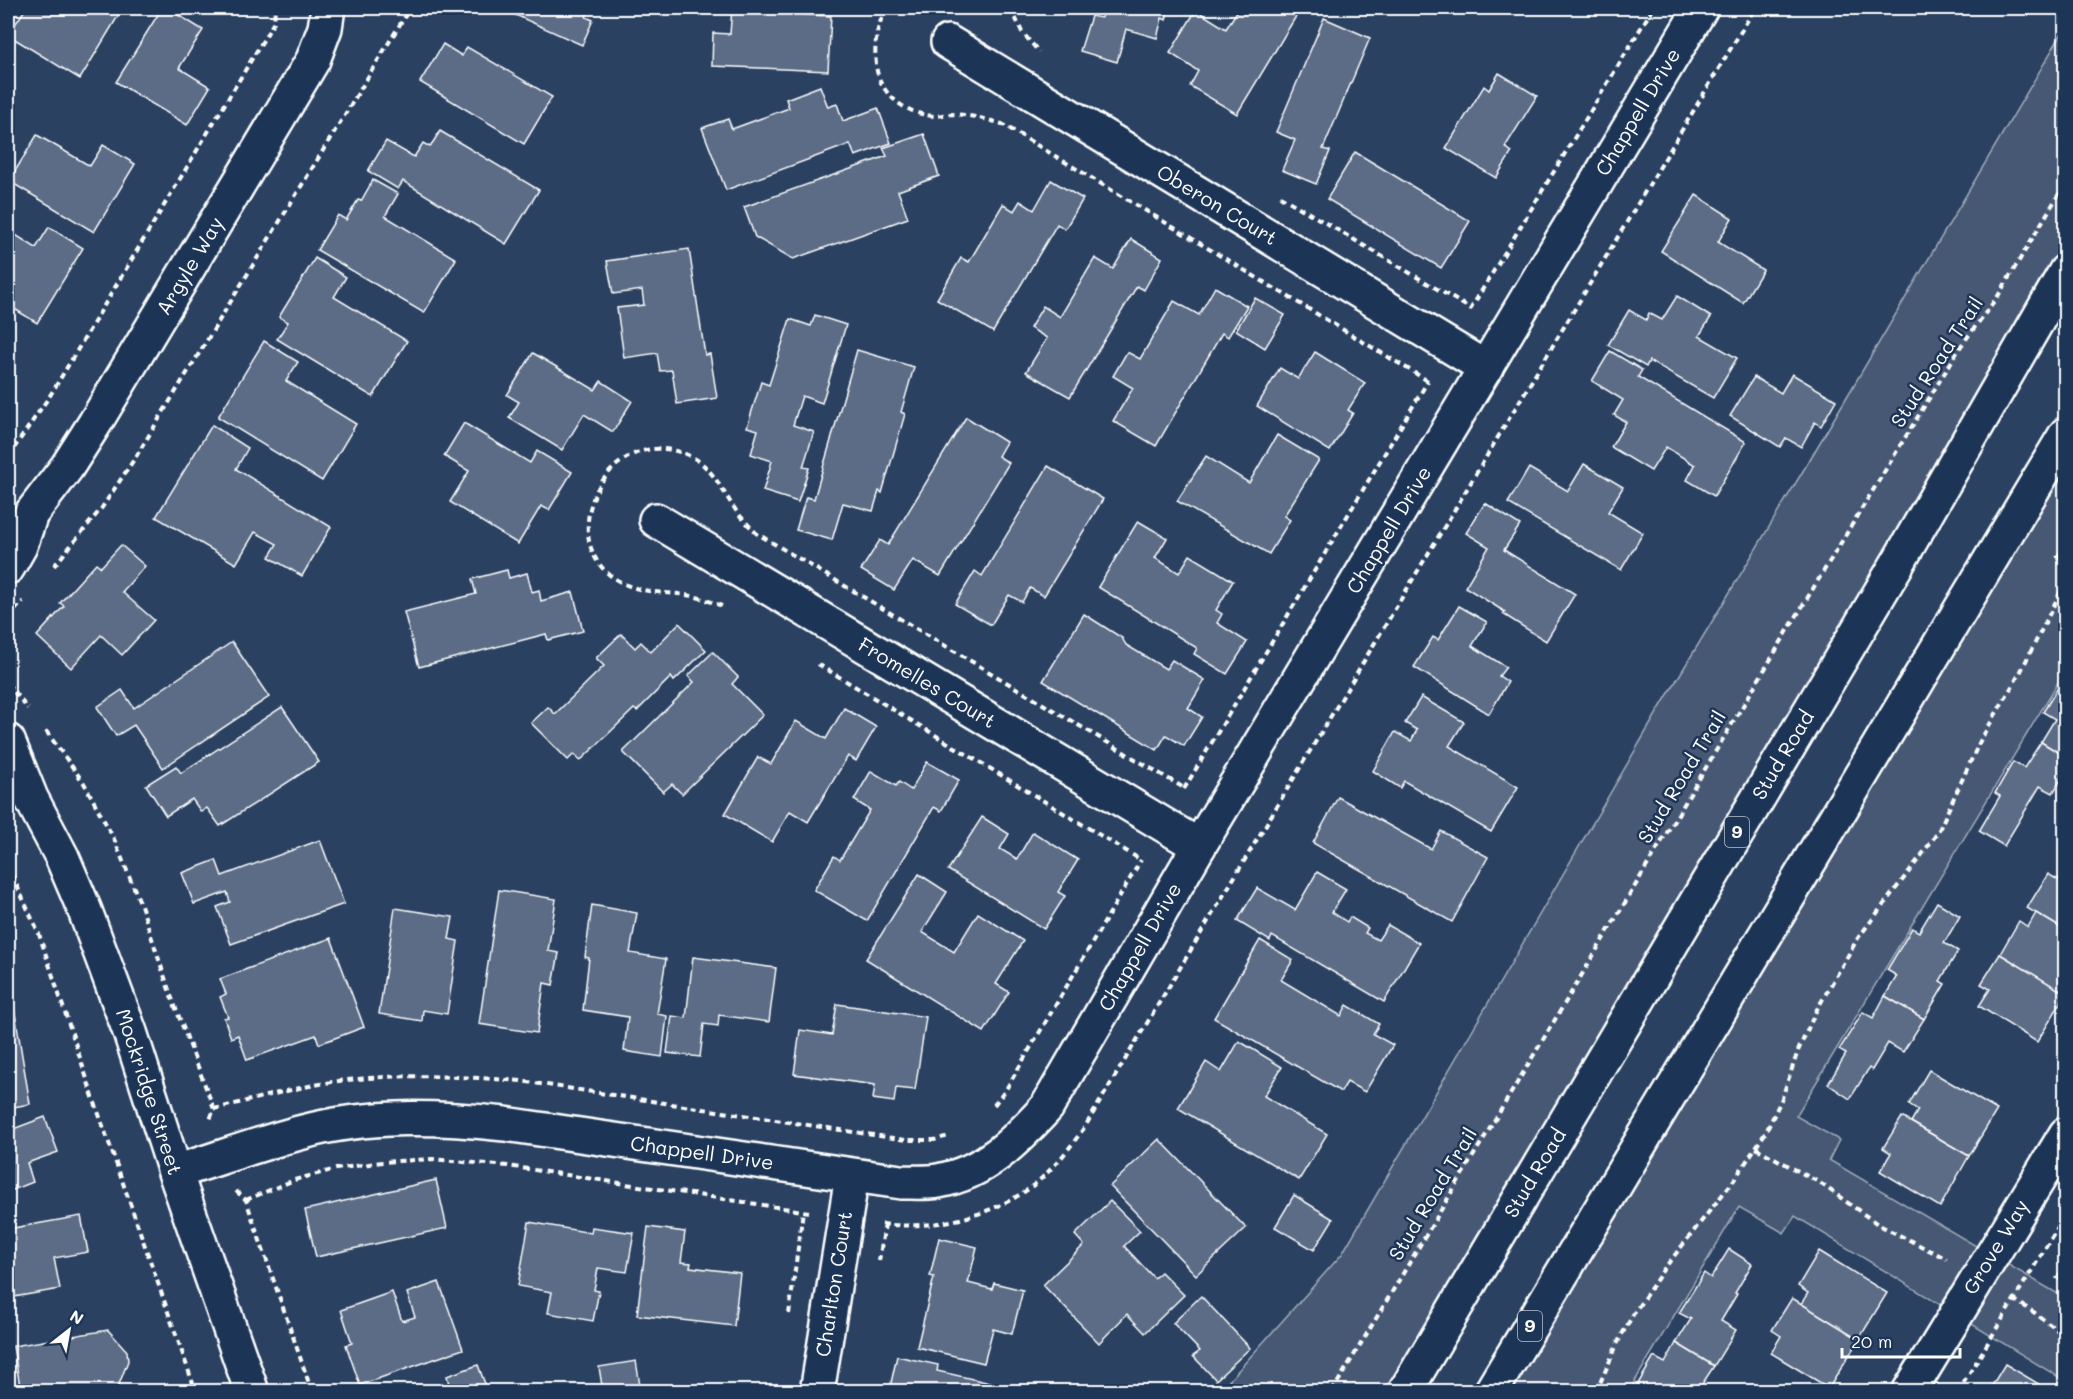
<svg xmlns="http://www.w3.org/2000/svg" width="2073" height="1399" font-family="Mali,sans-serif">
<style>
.green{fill:#465975;stroke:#a2acba;stroke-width:1.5}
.building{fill:#5b6c86;stroke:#fff;stroke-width:1.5}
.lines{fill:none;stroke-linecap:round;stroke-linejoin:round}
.minor-casing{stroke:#fff;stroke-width:38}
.highway-casing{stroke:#fff;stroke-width:38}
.path{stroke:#fff;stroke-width:4;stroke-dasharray:6 4.5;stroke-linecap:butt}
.minor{stroke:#1d3557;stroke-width:33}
.highway{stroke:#1d3557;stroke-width:33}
.labels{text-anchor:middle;stroke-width:5;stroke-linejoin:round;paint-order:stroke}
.shield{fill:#1d3557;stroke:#bbc2cd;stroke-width:1.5}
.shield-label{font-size:18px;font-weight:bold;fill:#fff}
.street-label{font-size:20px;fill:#fff;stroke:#1d3557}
</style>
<rect width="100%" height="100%" fill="#2a4161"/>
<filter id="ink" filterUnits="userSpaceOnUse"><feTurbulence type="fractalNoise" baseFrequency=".0167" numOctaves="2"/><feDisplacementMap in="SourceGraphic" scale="12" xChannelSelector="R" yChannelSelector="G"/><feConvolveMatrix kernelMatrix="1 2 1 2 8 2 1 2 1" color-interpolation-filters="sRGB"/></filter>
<g filter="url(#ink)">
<g class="green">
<polygon points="2065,28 2065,271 1405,1391 1219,1392 1342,1254 1658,711 1806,466"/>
<polygon points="2065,434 2065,671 1796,1116 1839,1140 1829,1160 2065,1298 2065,1381 1795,1216 1784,1233 1739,1207 1629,1391 1493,1392"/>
</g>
<g class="building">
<polygon points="26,8 46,8 51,11 53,8 123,8 80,79 8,35"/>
<polygon points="162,8 167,8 203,30 179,68 210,87 187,125 116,82"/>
<polygon points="500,8 590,8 586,17 593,20 582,45"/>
<polygon points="732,8 775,8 775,13 831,16 828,71 712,66 713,33 730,34"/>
<polygon points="1104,8 1169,8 1166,20 1162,18 1157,38 1126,29 1117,62 1080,51 1091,16 1101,18"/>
<polygon points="1239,8 1301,8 1237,114 1190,86 1198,71 1170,53 1196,10 1226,29"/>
<polygon points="1324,18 1370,38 1323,149 1330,151 1316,184 1282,170 1295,140 1276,132"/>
<polygon points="443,44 462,56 467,47 552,97 524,144 420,82"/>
<polygon points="1499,73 1537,96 1505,147 1512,152 1496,178 1446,148 1484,86 1489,90"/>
<polygon points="820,86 828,107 837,104 843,121 878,108 891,143 855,156 850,144 726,190 702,128 728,119 732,129 789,108 786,99"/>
<polygon points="440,131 539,190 506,244 403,181 398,189 368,171 386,141 414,157 423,143 430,147"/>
<polygon points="924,134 939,176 898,191 908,218 793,259 755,237 744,207 887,156 883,148"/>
<polygon points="37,135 90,166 103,145 135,164 94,232 9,181"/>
<polygon points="1355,152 1470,221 1441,268 1327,199"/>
<polygon points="373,180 398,194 385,216 456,259 424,313 317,250 338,215 346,220 358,200 361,201"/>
<polygon points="1051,180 1083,199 1065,229 1057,224 993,332 937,299 961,258 969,262 1003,204 1014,211 1020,201 1034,210"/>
<polygon points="1696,195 1732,218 1718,242 1763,270 1743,303 1661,251"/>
<polygon points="49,227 83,248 37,323 8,305 8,230 36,248"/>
<polygon points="1131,239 1162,258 1144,290 1137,286 1070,397 1026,372 1047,338 1030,328 1043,306 1060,317 1095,258 1113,269"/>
<polygon points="689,249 705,355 710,354 717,398 677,404 672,370 660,371 657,353 624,358 617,308 644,305 642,290 613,294 607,261"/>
<polygon points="315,258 346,277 334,297 407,341 373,397 277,339 288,322 279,317"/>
<polygon points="1215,287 1247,306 1228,337 1222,333 1156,446 1113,421 1133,388 1113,376 1127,352 1140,359 1174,301 1199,315"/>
<polygon points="1677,296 1711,317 1699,336 1737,358 1713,398 1649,361 1646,367 1608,345 1629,310 1646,320 1649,313 1662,320"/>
<polygon points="1255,298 1285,315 1265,348 1236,330"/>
<polygon points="815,315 846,325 822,403 802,396 793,425 814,432 803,467 809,468 798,502 763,491 772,461 751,454 758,430 747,427 761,382 769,385 790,319 811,326"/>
<polygon points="264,341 298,362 286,381 356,424 322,481 218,417"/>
<polygon points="857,350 914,367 901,412 905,414 882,493 879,491 873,511 843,503 832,540 796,530 806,497 814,499"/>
<polygon points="1610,351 1642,370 1638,377 1746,442 1714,496 1687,480 1695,465 1666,447 1651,471 1611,447 1626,422 1614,415 1623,400 1592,381"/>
<polygon points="1315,352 1365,383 1348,410 1353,413 1330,451 1257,406 1280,368 1298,379"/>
<polygon points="533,353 595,390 601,381 632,401 613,432 584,414 562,450 509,418 519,402 507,395"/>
<polygon points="1792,374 1836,400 1821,426 1815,422 1801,447 1786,438 1780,447 1730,416 1754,377 1781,393"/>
<polygon points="966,417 1006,442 998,456 1009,463 940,576 913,560 894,590 861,570 880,540 888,545"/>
<polygon points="464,423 530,463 537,451 572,472 549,510 541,506 518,544 450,502 469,471 444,456"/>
<polygon points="212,425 248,448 236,469 331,527 302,576 269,557 277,544 255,532 236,564 156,517"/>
<polygon points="1277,435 1319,460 1284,516 1290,520 1269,554 1177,501 1206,456 1249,483"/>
<polygon points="1584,464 1623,487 1608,512 1643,533 1621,570 1508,503 1529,468 1568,491"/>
<polygon points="1048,466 1103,499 1044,596 1030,588 1022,602 1009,595 991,625 955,604 975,571 982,576"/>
<polygon points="1485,503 1520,525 1504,550 1575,594 1546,641 1503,614 1505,612 1465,587 1489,547 1466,533"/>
<polygon points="1138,521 1167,538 1155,558 1179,573 1190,555 1233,581 1216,610 1222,614 1217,623 1247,642 1227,674 1194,654 1197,648 1098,587"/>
<polygon points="121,545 145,566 122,592 154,620 122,655 101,635 71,668 37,636 64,606 60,603 96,563 101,567"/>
<polygon points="507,570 509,578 527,573 532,592 539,590 541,601 573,592 583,631 548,640 546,634 419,667 404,612 476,594 472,579"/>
<polygon points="1459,606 1487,622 1472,646 1506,667 1499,676 1508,682 1489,714 1414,667 1433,637 1438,640"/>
<polygon points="1084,614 1122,638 1126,645 1166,669 1172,660 1205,680 1188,708 1202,717 1184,746 1166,735 1157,750 1043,681"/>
<polygon points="679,623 706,650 674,681 671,677 637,711 634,709 580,761 574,754 568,760 531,723 548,707 555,714 604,666 596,658 621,634 635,648 641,642 651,652"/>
<polygon points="232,642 269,697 163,768 134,725 116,736 97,707 122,690 134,708"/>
<polygon points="713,652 738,677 732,684 763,715 682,794 672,784 663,792 623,752 694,682 688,676"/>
<polygon points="2064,678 2066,679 2066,757 2041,742 2055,719 2043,712"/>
<polygon points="1421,697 1464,722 1449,746 1518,787 1491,832 1404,781 1400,788 1373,771 1395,732 1411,741 1417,730 1405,723"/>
<polygon points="282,707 319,762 220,826 207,808 201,812 192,799 166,816 146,785 176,766 181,773"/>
<polygon points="844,708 876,727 856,761 848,756 808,822 790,811 772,842 725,814 758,757 771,764 796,721 826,739"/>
<polygon points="2041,742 2066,757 2066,771 2053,793 2040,786 2004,846 1979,831 2000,796 1995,793 2013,762 2024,768"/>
<polygon points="927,762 959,780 941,811 934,807 867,921 814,890 834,856 840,860 870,810 854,800 871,771 896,786 899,782 911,790"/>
<polygon points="1338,797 1431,849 1441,831 1488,857 1452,922 1313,843"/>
<polygon points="982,817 1009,834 1000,849 1017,859 1033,832 1078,860 1058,892 1065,896 1044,929 948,870"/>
<polygon points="320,840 344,904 231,944 217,907 230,902 227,892 194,904 182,873 216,860 222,876"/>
<polygon points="2064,869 2066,870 2066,931 2027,908 2048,874 2058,880"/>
<polygon points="1317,872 1346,889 1332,912 1347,922 1350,917 1368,928 1365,933 1378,940 1388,925 1419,943 1384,1002 1272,936 1270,941 1237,921 1257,888 1295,910"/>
<polygon points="919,874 947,892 922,932 954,952 978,913 1023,941 996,984 1009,992 984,1032 866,959"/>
<polygon points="499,890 556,899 548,951 559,953 553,985 544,983 537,1033 479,1024"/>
<polygon points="1937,902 1960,916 1944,943 1958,951 1940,981 1945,984 1924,1019 1885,996 1897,976 1887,970 1912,928 1919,932"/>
<polygon points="592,905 637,913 630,953 666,959 657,1014 667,1016 662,1057 624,1051 628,1017 583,1010 589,958 585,957"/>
<polygon points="395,908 453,917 449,939 458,941 447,1014 423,1010 422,1021 379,1014"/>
<polygon points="2036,913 2066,931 2066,986 2062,992 2000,954 2019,921 2028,927"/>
<polygon points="331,938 364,1027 319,1044 316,1035 247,1060 238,1035 231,1038 224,1018 228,1017 220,997 226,994 220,979"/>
<polygon points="1260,940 1293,960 1281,980 1341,1016 1347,1005 1379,1024 1373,1034 1393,1045 1365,1092 1347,1082 1341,1092 1214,1018"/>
<polygon points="2000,954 2066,994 2037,1042 1979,1006 1990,989 1981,984"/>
<polygon points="693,957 776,968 769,1022 719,1015 718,1026 704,1024 700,1057 667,1053 672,1016 686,1018"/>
<polygon points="1885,996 1924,1019 1903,1052 1888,1043 1872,1070 1869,1068 1850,1099 1828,1084 1846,1054 1839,1050 1863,1012 1873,1018"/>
<polygon points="837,1004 926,1017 915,1090 896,1088 894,1102 873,1099 875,1085 794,1074 800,1030 832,1035"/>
<polygon points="14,1007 30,1104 8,1108 8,1008"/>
<polygon points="1239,1041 1282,1067 1264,1096 1327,1134 1299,1180 1178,1108 1206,1062 1221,1072"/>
<polygon points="1929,1070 1997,1110 1969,1156 1911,1122 1918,1110 1909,1104"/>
<polygon points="45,1117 58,1152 27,1163 33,1182 8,1192 8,1131"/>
<polygon points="1902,1117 1969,1156 1940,1207 1880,1171 1891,1153 1883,1148"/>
<polygon points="1159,1139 1246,1228 1196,1275 1110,1186"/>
<polygon points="436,1180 447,1228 316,1257 305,1210"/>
<polygon points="1294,1195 1333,1219 1314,1250 1275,1227"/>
<polygon points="1110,1201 1140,1231 1124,1246 1154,1278 1161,1272 1184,1295 1145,1333 1127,1314 1099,1343 1043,1285 1084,1245 1075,1235"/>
<polygon points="81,1216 88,1252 54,1258 60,1289 8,1298 8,1229"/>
<polygon points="529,1222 591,1233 592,1227 634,1233 627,1272 598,1268 594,1290 599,1291 593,1321 548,1313 552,1292 518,1286"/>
<polygon points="648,1227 685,1232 681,1262 691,1263 690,1267 740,1273 734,1326 637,1315"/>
<polygon points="939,1238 977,1247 968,1283 992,1289 994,1283 1023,1290 1012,1334 993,1329 984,1363 917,1347 934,1277 930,1276"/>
<polygon points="1729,1249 1752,1264 1735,1293 1737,1294 1721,1321 1736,1330 1714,1366 1676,1343 1691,1319 1679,1313 1704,1273 1711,1278"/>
<polygon points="1819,1251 1887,1293 1859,1339 1801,1304 1808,1293 1798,1286"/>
<polygon points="2066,1262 2066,1284 2056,1278"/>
<polygon points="439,1282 463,1349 360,1385 346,1345 352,1343 341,1310 392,1292 402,1321 415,1317 407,1293"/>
<polygon points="1201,1296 1250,1348 1216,1380 1193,1356 1200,1351 1173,1323"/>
<polygon points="1792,1298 1859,1339 1829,1388 1771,1353 1781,1336 1772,1330"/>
<polygon points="108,1330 127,1351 128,1361 118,1387 92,1392 21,1392 13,1346"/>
<polygon points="1676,1343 1714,1366 1697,1392 1685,1392 1679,1388 1677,1392 1633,1392 1654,1357 1665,1363"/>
<polygon points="897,1356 938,1365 937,1371 1031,1392 889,1392"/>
<polygon points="636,1361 641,1392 603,1392 599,1367"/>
<polygon points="2005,1364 2052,1392 1988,1392"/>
<polygon points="478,1365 488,1392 429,1392 449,1384 447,1376"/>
</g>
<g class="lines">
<g class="minor-casing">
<g id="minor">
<polyline points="948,42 1486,368"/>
<polyline points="656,520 1199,846"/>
<polyline points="8,567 20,546 31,514 67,467 95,423 313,60 325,28 328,8"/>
<polyline points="8,741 31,798 62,857 85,911 130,1032 175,1172 252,1392"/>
<path d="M175,1172C218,1159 260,1143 303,1132C368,1114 438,1117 505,1124L901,1182C913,1182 927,1183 938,1181C985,1173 1017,1140 1047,1107L1199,846L1701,8"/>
<polyline points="817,1392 852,1176"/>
<polyline points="1909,1392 2066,1134"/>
</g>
</g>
<g class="highway-casing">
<g id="highway">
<polyline points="1405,1392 1899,561 2066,271"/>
<polyline points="1491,1392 2066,434"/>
</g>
</g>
<g class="path">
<path d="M887,8C876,26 874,45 876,65C879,94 905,114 934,116C940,116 946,114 952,114C969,115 986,119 1002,124L1428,381"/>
<polyline points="1011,8 1022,32 1039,52"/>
<polyline points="1280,196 1471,309"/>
<polyline points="1470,310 1653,8"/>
<polyline points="8,457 51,394 274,22 275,8"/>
<polyline points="2066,544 2057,558 2066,563"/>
<polyline points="54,566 101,509 137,455 410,8"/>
<path d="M722,606C712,602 702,598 692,596C665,591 642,595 617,580C549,539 610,416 692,457C713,468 722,491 735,509C741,518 749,525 756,533L1184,788"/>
<polyline points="8,618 23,601"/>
<polyline points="818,664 1141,860"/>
<polyline points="8,684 28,709"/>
<polyline points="46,731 84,783 114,839 141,905 170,993 214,1109 210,1120"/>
<polyline points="1184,789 1428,381"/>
<polyline points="8,866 39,934 94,1100 196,1392"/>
<polyline points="994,1105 1005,1091 1141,860"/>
<path d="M214,1109C253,1100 292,1088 332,1082C395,1073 458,1076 521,1081L906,1140H934L949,1136"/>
<polyline points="1756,1148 1820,1183 1879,1225 1947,1259"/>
<polyline points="236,1191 246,1200 312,1392"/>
<polyline points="246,1200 294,1180 336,1169 382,1162 432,1159 508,1166 809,1212"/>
<path d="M882,1224C931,1230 991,1217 1031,1187C1053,1170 1070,1148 1086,1125L1755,8"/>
<polyline points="879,1261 885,1224"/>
<polyline points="2013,1299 2035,1313 2066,1337"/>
<polyline points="789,1314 803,1211"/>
<polyline points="1332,1392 1817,582 1961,346 1998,296 2066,182"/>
<polyline points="1596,1392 1620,1338 1634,1313 1663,1270 1734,1180 1766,1132 1782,1098 1798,1051 1816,1011 1858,938 1921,856 1938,832 1980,741 2021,671 2066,581"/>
<polyline points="1958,1392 2066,1214"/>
</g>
<use href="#minor" class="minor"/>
<use href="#highway" class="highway"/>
</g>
</g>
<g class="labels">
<g class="shield">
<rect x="1725" y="817" width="24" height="30" rx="4.5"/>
<rect x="1518" y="1311" width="24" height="30" rx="4.5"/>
</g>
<g class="shield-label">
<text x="1737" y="838">9</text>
<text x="1530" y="1332">9</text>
</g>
<g class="street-label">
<text transform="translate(1638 112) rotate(-59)" y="7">Chappell Drive</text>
<text transform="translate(1217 205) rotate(31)" y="7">Oberon Court</text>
<text transform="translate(190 266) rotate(-59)" y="7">Argyle Way</text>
<text transform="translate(1937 362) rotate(-57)" y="7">Stud Road Trail</text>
<text transform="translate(1389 530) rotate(-59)" y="7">Chappell Drive</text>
<text transform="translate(927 683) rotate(31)" y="7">Fromelles Court</text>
<text transform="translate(1783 755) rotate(-59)" y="7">Stud Road</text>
<text transform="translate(1682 777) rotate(-59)" y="7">Stud Road Trail</text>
<text transform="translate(1140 947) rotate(-60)" y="7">Chappell Drive</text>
<text transform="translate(149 1092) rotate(72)" y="7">Mockridge Street</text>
<text transform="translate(702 1153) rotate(8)" y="7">Chappell Drive</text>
<text transform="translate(1535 1173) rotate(-59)" y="7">Stud Road</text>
<text transform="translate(1433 1194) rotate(-59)" y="7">Stud Road Trail</text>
<text transform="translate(1996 1247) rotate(-59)" y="7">Grove Way</text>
<text transform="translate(834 1284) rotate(-81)" y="7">Charlton Court</text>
</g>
</g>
<rect width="2073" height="1399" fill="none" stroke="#1d3557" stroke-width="30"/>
<rect x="15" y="15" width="2043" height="1369" fill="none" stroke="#fff" stroke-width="2" filter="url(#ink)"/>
<g transform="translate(69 1330) rotate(31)" stroke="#1d3557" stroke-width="4.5" paint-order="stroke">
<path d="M0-4.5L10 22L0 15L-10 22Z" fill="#ffffff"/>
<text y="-9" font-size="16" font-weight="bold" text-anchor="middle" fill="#ffffff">N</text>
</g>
<path d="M1842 1348v9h118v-9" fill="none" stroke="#ffffff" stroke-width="3"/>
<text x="1851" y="1348" font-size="18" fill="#ffffff" stroke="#1d3557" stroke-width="4.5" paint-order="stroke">20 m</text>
</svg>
